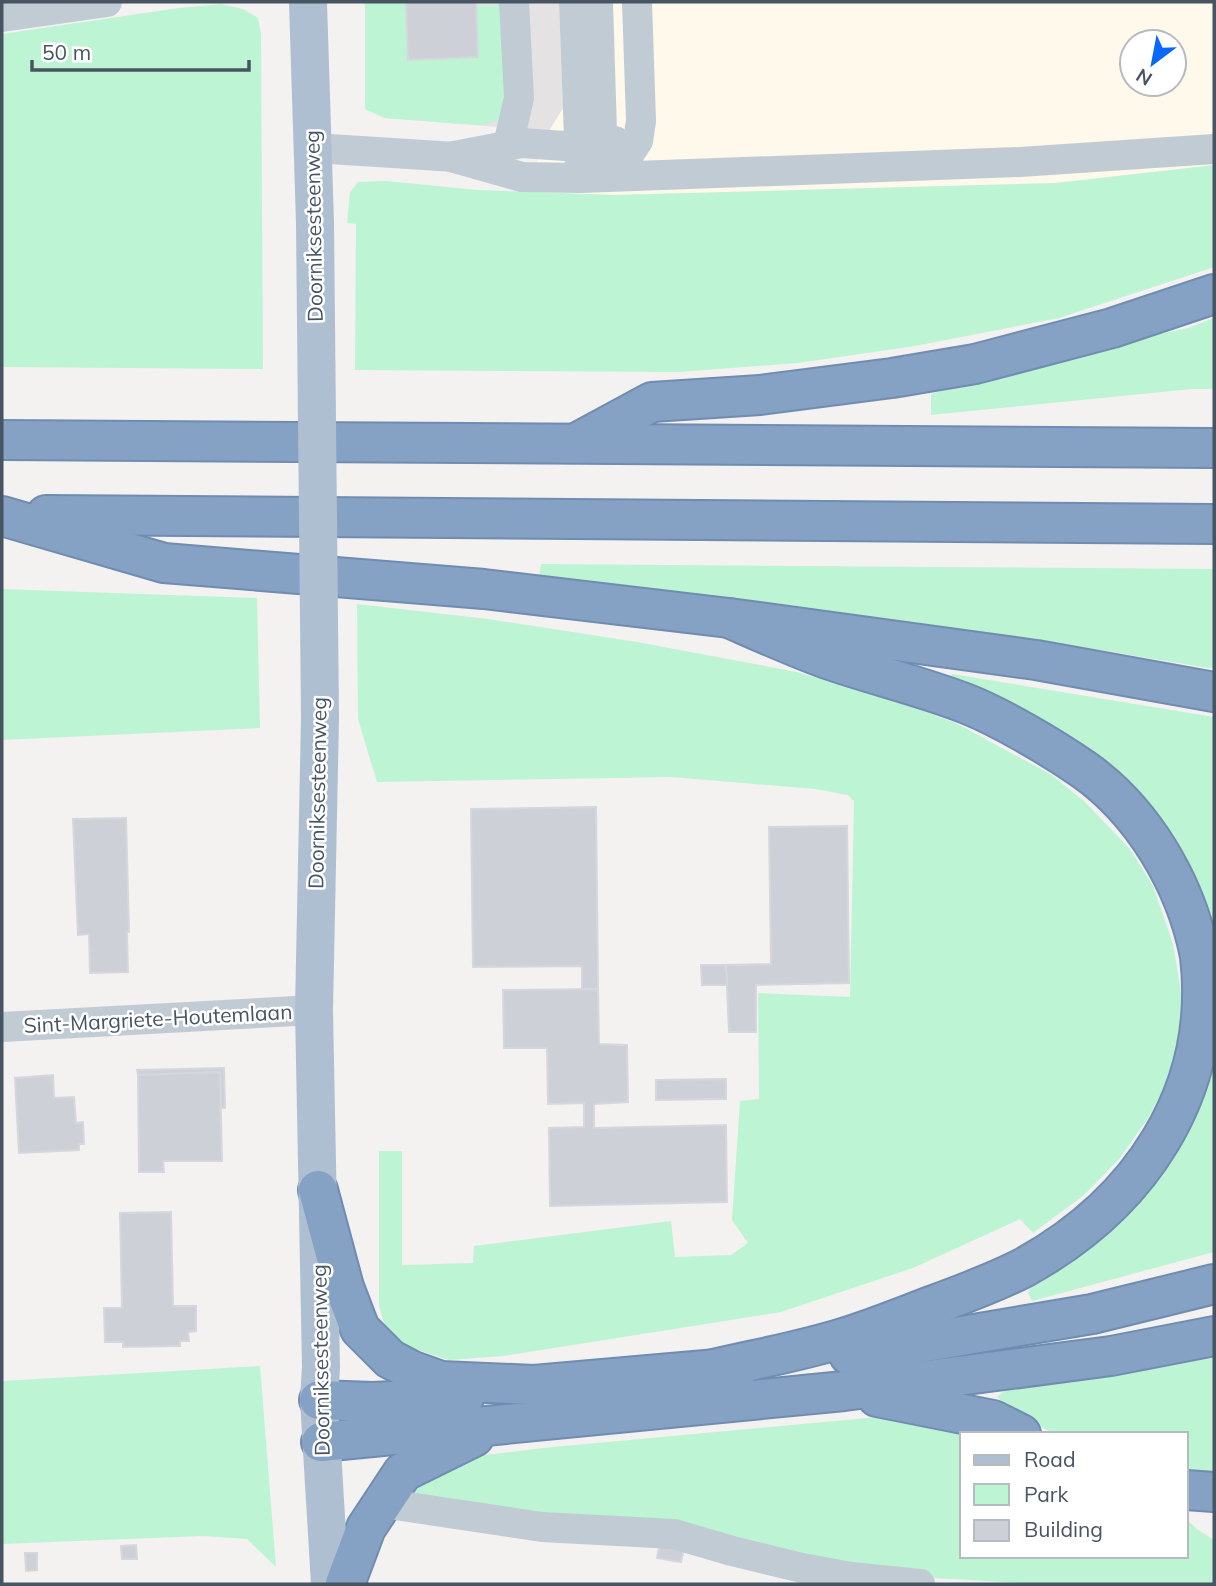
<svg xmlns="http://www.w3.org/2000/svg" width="1216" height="1586" font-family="Mulish,sans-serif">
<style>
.commercial{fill:#fef9eb;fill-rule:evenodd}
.education{fill:#e5e2e3}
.green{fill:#bdf4d4}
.building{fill:#cdd0d6;stroke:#d5d7dd;stroke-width:2}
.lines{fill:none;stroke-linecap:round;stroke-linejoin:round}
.highway-casing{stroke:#708cb0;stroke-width:42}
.minor{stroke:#c1cbd4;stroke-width:30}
.major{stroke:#afbfd2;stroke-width:38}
.highway{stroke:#85a1c4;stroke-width:38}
.major-bridge{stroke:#afbfd2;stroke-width:38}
.labels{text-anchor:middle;stroke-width:5;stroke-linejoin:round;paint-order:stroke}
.street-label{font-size:21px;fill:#475461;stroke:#fff}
</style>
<rect width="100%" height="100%" fill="#f4f1f1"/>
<path class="commercial" d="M559,2H1214V165L1056,183L613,195L525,192L549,131L563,108ZM1132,42H1174V84H1132Z"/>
<polygon class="education" points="365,2 559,2 563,108 549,131 385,118 365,109"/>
<g class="green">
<path d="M365,2H406L408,60L476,6L504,5C505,29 514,96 501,115C496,123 486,125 477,125L385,118L365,109Z"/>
<polygon points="221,4 243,9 258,18 261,34 263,369 2,367 2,34 179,8"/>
<polygon points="1214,165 1214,267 1059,318 915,346 798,363 679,372 355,370 356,224 347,223 350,192 358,182 386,181 478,190 613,195 1056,183"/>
<polygon points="1214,318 1214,389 1192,389 931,415 931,394 1091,349 1188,328"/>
<path d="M541,564L1214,569V669C990,630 765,603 539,577Z"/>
<polygon points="2,589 257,598 260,728 2,740"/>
<polygon points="357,604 488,619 637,642 797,672 895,701 956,723 1050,774 1084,801 1130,849 1153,886 1173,944 1183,1005 1176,1053 1162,1092 1148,1118 1120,1158 1084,1195 1033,1233 1020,1219 913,1268 781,1312 503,1356 449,1360 421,1351 397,1340 385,1326 379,1306 379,1151 402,1151 402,1265 473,1263 474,1246 671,1221 675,1257 731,1255 748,1243 732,1220 740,1101 759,1099 758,993 850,997 854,801 848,795 815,789 671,777 377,782 358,719"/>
<polygon points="952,674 1214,717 1214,946 1188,867 949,679"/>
<path d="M1214,1064V1252L1032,1301L1028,1293C1030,1288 1033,1283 1036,1278C1046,1265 1087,1245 1103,1233C1164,1185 1193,1138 1214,1064Z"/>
<polygon points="1214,1357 1214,1476 1186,1475 1186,1434 1055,1434 1014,1413 997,1397 1006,1390 1016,1388"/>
<polygon points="260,1366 276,1567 247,1539 203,1536 2,1544 2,1381"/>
<polygon points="878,1417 908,1420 968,1434 962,1434 962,1556 1186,1556 1186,1519 1197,1529 1214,1540 1214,1584 1041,1584 916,1577 421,1499 415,1492 420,1484 461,1458 543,1448"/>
</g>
<g class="building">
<polygon points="406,2 476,2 478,57 408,60"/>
<polygon points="596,807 598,989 582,989 582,966 473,967 471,809"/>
<polygon points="126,818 129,932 127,932 128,972 90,973 89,934 78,935 73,819"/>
<polygon points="847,826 849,983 756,985 756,1032 729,1032 726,965 771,964 769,827"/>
<polygon points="701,965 726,965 727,985 702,985"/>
<polygon points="598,989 599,1044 627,1045 628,1102 594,1104 594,1128 726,1125 727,1202 550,1206 549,1128 584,1127 584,1103 548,1104 547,1048 504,1048 503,990"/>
<polygon points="224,1068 225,1108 221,1108 220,1072 138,1075 137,1070"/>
<polygon points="220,1072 222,1161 163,1161 164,1172 139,1172 138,1075"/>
<polygon points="53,1075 54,1098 74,1097 76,1123 83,1122 84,1144 79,1144 79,1150 19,1153 15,1078"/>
<polygon points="726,1079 726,1099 656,1100 656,1080"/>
<polygon points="171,1212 173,1306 196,1306 196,1331 188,1332 189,1341 180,1341 180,1346 123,1347 123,1342 105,1342 104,1308 122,1308 120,1213"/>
<polygon points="660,1541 685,1545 681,1562 657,1558"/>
<polygon points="136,1545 137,1559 122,1559 121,1546"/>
<polygon points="25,1553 37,1553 37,1570 26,1571"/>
</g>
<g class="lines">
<g class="highway-casing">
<g id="highway">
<polyline points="2,440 1214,448"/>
<polyline points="578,442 652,402 760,395 892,378 975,364 1112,328 1214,294"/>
<polyline points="46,515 1214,524"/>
<polyline points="2,516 164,563 484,589 729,618 1036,660 1214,692"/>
<polyline points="318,1190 344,1287 360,1329 390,1359 413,1371 441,1381 534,1385 740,1367"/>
<polyline points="849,1355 1092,1314 1214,1284"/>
<path d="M714,1369C757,1359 801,1351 843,1338C873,1329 902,1317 931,1306C961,1295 994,1283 1023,1268C1138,1205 1216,1094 1200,956C1186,884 1143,811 1083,769C1051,747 1002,718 967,704C921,686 873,675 827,659C794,647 761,632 729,618"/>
<polyline points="877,1397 993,1420 1021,1434"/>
<polyline points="319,1400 372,1402 464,1398"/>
<polyline points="321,1442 844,1391 1111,1356 1214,1336"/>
<polyline points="1186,1490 1214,1492"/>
<polyline points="345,1584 366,1528 403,1472 474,1437"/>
</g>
</g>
<g class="minor">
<polyline points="574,2 580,166"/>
<polyline points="2,17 107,2"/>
<polyline points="508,145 519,98 514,2"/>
<polyline points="314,148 471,158"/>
<polyline points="594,148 602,132 598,2"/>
<polyline points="454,156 522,143 594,148 602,147 615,141"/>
<polyline points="451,157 522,177 581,178 1020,162 1214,149"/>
<polyline points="590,163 614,164 628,156 638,141 641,121 637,2"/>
<polyline points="2,1027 314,1010"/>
<polyline points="382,1503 542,1527 674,1534 732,1551 802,1568 851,1577 920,1584"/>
</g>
<g class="major">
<polyline points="308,2 315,223"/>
<polyline points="320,718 314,1010 321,1367 319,1400 330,1584"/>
</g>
<use href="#highway" class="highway"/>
<polyline class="major-bridge" points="315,223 320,718"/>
</g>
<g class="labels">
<g class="street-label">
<text transform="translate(314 226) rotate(-91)" y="7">Doorniksesteenweg</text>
<text transform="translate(318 793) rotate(-89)" y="7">Doorniksesteenweg</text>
<text transform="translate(158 1019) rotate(-3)" y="7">Sint-Margriete-Houtemlaan</text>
<text transform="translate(321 1360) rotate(-91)" y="7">Doorniksesteenweg</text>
</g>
</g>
<rect width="1216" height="1586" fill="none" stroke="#475461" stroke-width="7"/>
<rect x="960" y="1432" width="228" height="126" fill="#ffffff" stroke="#b5bbc0" stroke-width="2"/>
<rect x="974" y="1455" width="35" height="10" fill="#afbfd2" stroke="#b5bbc0" stroke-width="2"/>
<text x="1024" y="1467" font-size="21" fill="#475461">Road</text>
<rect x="974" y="1484" width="35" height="21" fill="#bdf4d4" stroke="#b5bbc0" stroke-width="2"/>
<text x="1024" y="1502" font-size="21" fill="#475461">Park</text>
<rect x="974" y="1520" width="35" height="21" fill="#cdd0d6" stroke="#b5bbc0" stroke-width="2"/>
<text x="1024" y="1537" font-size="21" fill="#475461">Building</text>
<g transform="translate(1153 63) rotate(212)"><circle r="33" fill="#ffffff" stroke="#b5bbc0" stroke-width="2"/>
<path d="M0-5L12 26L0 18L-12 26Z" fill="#0868f7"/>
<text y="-10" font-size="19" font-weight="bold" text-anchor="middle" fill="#475461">N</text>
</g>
<path d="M32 60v10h217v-10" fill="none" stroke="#475461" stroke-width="3.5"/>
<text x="42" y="60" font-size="21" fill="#475461" stroke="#ffffff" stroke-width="5" paint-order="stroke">50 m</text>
</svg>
